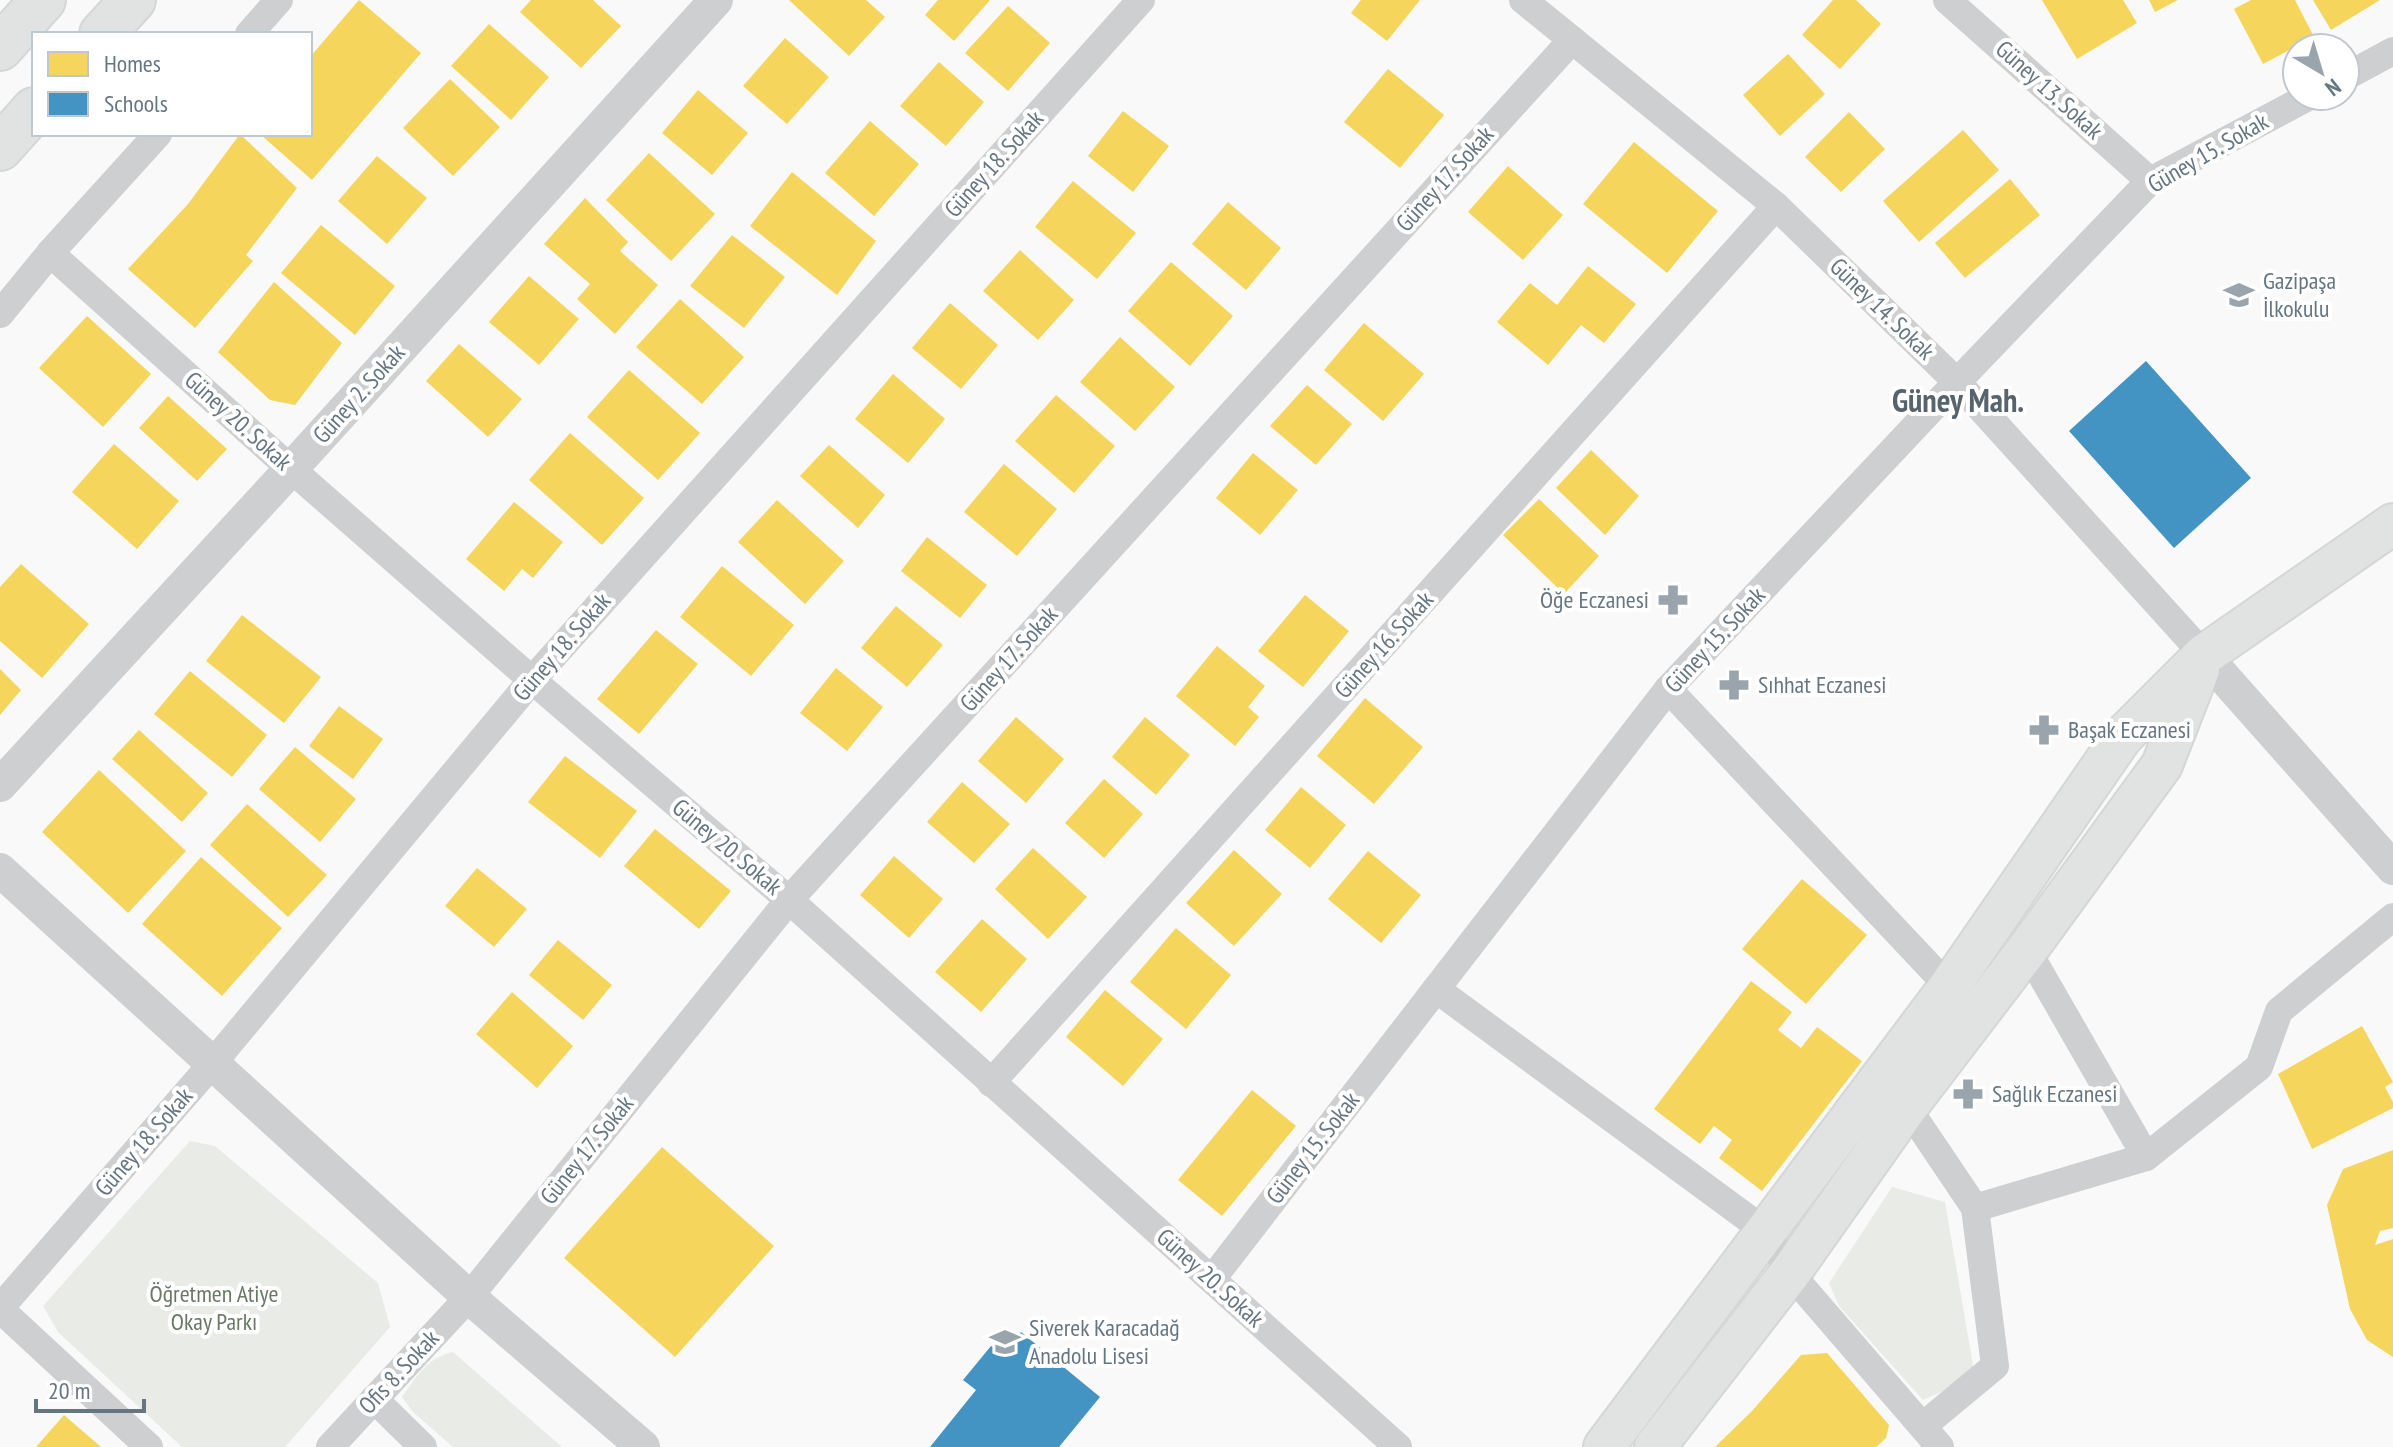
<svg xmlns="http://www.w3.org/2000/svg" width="2393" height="1447" font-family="'PT Sans Narrow',sans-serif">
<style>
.green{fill:#e8ebe6}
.homes{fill:#f6d55c}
.schools{fill:#4393c3}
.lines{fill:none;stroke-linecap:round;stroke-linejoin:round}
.secondary-casing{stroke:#d5d6d7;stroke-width:44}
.trunk-casing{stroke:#d5d6d6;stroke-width:48}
.minor{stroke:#cecfd0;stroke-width:28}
.tertiary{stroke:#cecfd0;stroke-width:34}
.secondary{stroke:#e1e2e2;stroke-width:40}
.trunk{stroke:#e1e2e2;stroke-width:44}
.labels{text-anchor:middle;stroke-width:8;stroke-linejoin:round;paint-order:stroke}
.street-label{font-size:24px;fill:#657683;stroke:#fff}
.poi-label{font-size:24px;fill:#657683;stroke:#fff;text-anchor:start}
.park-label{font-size:24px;fill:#687a64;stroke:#fff}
.district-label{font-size:32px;font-weight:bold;fill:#57646e;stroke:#fff}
</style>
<rect width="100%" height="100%" fill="#f9f9f9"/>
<g class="green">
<polygon points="190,1141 215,1146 378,1283 390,1327 285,1447 182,1447 58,1332 43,1306"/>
<polygon points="1892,1187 1945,1202 1975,1377 1923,1400 1839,1306 1829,1283"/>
<path d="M453,1352L562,1447H453L413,1412L402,1397C417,1376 428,1357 453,1352Z"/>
</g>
<g class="homes">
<polygon points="359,0 421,53 312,180 260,134 310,134 310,57"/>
<polygon points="531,0 593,0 621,26 581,68 520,12"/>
<polygon points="789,0 866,0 885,17 849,56"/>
<polygon points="938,0 990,0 954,41 925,15"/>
<polygon points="1361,0 1420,0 1387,41 1351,13"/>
<polygon points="1833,0 1856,0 1881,24 1840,69 1802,35"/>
<polygon points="2042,0 2123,0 2137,23 2077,59"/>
<polygon points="2149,0 2178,0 2155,12"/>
<polygon points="2251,0 2295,0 2314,37 2263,64 2234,9"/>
<polygon points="2313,0 2380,0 2331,30"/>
<polygon points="1008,6 1050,43 1008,91 965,53"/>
<polygon points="489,24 549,77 511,120 451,66"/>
<polygon points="785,38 829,77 787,124 743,86"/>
<polygon points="1788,54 1825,94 1780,136 1743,95"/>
<polygon points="939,62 984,102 946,146 900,106"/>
<polygon points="1388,69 1444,115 1400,168 1344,122"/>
<polygon points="450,79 500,127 453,176 403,128"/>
<polygon points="698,90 748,133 712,175 662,133"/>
<polygon points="1123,111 1169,146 1133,192 1088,156"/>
<polygon points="1849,112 1885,149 1841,192 1805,157"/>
<polygon points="870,121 919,164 874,216 825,173"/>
<polygon points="1963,130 1999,170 1919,242 1883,201"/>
<polygon points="240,134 297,188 246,255 253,261 195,328 128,269 188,204"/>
<polygon points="1634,142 1718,211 1667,273 1583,204"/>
<polygon points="649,153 715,214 671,261 606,200"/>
<polygon points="377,156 427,198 387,244 338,201"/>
<polygon points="1508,166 1563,215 1523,260 1468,212"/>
<polygon points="792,172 876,241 837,295 750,226"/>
<polygon points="2010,179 2040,215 1965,278 1935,243"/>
<polygon points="1073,181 1136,233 1097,279 1035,227"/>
<polygon points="585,198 628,242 620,251 658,285 615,334 577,299 590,284 544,244"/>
<polygon points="1228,202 1281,248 1246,290 1192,244"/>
<polygon points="321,225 395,286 355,335 281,273"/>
<polygon points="732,235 785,277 744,328 690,286"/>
<polygon points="1020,250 1074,300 1038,340 983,291"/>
<polygon points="1171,262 1233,316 1190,366 1128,311"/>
<polygon points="1588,266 1636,304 1604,343 1581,325 1548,365 1497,322 1530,283 1557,305"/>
<polygon points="529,276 579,319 539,365 489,322"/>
<polygon points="274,282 342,343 295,405 270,400 218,352"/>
<polygon points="680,299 744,357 702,404 636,347"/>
<polygon points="950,303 998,345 961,389 912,348"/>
<polygon points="87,316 151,374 103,427 39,368"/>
<polygon points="1364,323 1424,374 1383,421 1324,370"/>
<polygon points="1120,337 1175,387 1135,431 1080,382"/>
<polygon points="459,344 522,399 488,437 426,381"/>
<polygon points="629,370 700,433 658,480 587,417"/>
<polygon points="893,374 945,419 908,463 855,419"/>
<polygon points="1307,385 1352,424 1316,465 1270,426"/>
<polygon points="1056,395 1115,446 1074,493 1015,441"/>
<polygon points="168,396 227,449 197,481 139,428"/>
<polygon points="570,433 644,498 602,545 529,480"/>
<polygon points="114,444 179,501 137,549 72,492"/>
<polygon points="829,445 885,495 858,528 800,476"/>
<polygon points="1591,450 1639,496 1605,535 1556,488"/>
<polygon points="1253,453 1298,490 1260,535 1216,498"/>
<polygon points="1004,464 1057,509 1017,556 964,512"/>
<polygon points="1539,499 1599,556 1564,594 1503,535"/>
<polygon points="777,500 844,561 805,604 738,542"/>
<polygon points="514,502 563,542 533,578 522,569 504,591 466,559"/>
<polygon points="927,537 987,585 960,618 901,571"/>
<polygon points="21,564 89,624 42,678 0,641 0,587"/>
<polygon points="722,566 794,625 751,676 680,617"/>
<polygon points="1305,595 1349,631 1303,687 1258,651"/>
<polygon points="896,606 943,645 907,687 861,648"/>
<polygon points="242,615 321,677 284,723 206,661"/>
<polygon points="656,630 698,664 639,734 597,699"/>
<polygon points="1217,646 1265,686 1248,707 1259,717 1235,746 1176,696"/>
<polygon points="836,668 883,707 847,751 800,713"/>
<polygon points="0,669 21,690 0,715"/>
<polygon points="190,671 267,735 232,777 154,714"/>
<polygon points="1365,698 1423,747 1374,804 1317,756"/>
<polygon points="339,706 383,739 353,779 309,746"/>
<polygon points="1016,717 1064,759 1026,803 978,761"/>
<polygon points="1145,717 1190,755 1156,795 1112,757"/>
<polygon points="139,730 208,793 182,822 112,759"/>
<polygon points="295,747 356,799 320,842 259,789"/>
<polygon points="565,756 637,811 600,858 528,802"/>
<polygon points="99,770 186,851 128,913 42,832"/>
<polygon points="1104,779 1143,814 1104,858 1065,823"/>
<polygon points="962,782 1010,824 974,863 927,822"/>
<polygon points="1301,787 1346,825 1310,868 1265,830"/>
<polygon points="247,804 327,875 288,917 210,845"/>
<polygon points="655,829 731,891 699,929 624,866"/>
<polygon points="1033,848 1087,897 1048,939 995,889"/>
<polygon points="1234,850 1282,894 1234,946 1186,903"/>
<polygon points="1368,851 1421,895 1381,943 1328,899"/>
<polygon points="894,856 943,899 909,938 860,895"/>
<polygon points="201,857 282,928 222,996 142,924"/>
<polygon points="477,868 527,909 494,947 445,906"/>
<polygon points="1802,879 1867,935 1806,1004 1742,949"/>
<polygon points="982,919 1027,959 981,1012 935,972"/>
<polygon points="1176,928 1231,975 1186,1029 1130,982"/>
<polygon points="558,940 612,985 583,1020 529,975"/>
<polygon points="1751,981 1792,1012 1778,1030 1801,1048 1817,1027 1862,1061 1762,1191 1719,1158 1732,1140 1714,1126 1700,1144 1654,1109"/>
<polygon points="1105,990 1163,1039 1123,1086 1066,1037"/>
<polygon points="512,992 573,1046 537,1088 476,1034"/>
<polygon points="2362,1026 2393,1082 2385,1087 2393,1102 2393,1108 2312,1149 2278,1074"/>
<polygon points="1252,1090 1296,1126 1222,1216 1178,1180"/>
<polygon points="662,1147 774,1246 675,1357 564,1258"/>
<polygon points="2393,1150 2393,1228 2380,1231 2375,1245 2393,1239 2393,1357 2367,1340 2350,1309 2327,1205 2343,1169"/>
<polygon points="1827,1353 1889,1425 1886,1438 1876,1447 1715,1447 1752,1411 1801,1355"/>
<polygon points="64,1415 101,1447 36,1447"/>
</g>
<g class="schools">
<polygon points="2146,361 2251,478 2174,548 2069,431"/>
<polygon points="1021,1332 1100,1397 1059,1447 930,1447 976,1390 963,1380 991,1346 1003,1355"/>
</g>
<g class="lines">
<g class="secondary-casing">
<g id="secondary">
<polyline points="1604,1447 1949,987 2122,737 2204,655 2393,524"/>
<polyline points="1655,1447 1790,1273 1907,1107 2027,950 2162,765 2199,670"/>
</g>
</g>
<g class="trunk-casing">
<g id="trunk">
<polyline points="102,34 133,0"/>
<polyline points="0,48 43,0"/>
<polyline points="0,148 34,110"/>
</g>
</g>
<g class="minor">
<polyline points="1523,0 1776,206 1957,382 2204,655"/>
<polyline points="1947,0 2150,181"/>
<polyline points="249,34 279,0"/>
<polyline points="2345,77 2393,51"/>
<polyline points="50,253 291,469 532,680 789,900 1398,1447"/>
<polyline points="0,314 50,253 158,134"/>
<polyline points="1668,689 1949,987"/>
<polyline points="2027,950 2146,1157"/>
<polyline points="1436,989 1765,1231 1790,1273 1940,1447"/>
<polyline points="991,1083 1776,206"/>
<polyline points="1907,1107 1975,1208 1995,1366 1924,1425"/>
<polyline points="1975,1208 2146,1157 2259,1067 2279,1011 2393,917"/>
<polyline points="1212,1279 1668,689 1957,382 2150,181 2310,96"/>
<polyline points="0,1308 212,1064 532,680 1141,0"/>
<polyline points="0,1309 149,1447"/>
<polyline points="374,1399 423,1447"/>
<polyline points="330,1447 469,1297 789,900 1572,40"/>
</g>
<g class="tertiary">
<polyline points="2204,655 2393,868"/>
<polyline points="0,785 291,469 716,0"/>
<polyline points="0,870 469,1297 643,1447"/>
</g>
<use href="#secondary" class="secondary"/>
<use href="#trunk" class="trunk"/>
</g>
<defs>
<g id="school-bare" transform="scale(2.4)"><path d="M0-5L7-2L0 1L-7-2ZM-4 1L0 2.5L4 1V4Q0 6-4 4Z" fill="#99a4ac" stroke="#fff" stroke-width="2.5" paint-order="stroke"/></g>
<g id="pharmacy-bare" transform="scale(2.4)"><path d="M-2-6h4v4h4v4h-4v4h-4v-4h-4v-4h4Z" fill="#99a4ac" stroke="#fff" stroke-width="2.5" paint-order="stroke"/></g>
</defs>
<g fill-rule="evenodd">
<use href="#school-bare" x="2239" y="295"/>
<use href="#pharmacy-bare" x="1673" y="600"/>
<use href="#pharmacy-bare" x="1734" y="685"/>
<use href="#pharmacy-bare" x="2044" y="730"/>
<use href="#pharmacy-bare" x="1968" y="1094"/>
<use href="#school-bare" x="1005" y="1342"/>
</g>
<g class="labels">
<g class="street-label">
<text transform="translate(2049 90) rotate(42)" y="8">Güney 13. Sokak</text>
<text transform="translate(2208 153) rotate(-30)" y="8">Güney 15. Sokak</text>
<text transform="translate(994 164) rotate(-48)" y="8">Güney 18. Sokak</text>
<text transform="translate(1445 179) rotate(-48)" y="8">Güney 17. Sokak</text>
<text transform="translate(1882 309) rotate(44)" y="8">Güney 14. Sokak</text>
<text transform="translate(359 394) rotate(-48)" y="8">Güney 2. Sokak</text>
<text transform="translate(238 421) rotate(42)" y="8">Güney 20. Sokak</text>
<text transform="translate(1715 640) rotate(-47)" y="8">Güney 15. Sokak</text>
<text transform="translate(1384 645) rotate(-48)" y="8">Güney 16. Sokak</text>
<text transform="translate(562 647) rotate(-49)" y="8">Güney 18. Sokak</text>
<text transform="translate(1009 659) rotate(-48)" y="8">Güney 17. Sokak</text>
<text transform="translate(727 847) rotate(40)" y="8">Güney 20. Sokak</text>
<text transform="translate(144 1142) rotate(-49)" y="8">Güney 18. Sokak</text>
<text transform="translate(1313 1148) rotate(-52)" y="8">Güney 15. Sokak</text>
<text transform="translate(587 1150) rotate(-51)" y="8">Güney 17. Sokak</text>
<text transform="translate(1210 1278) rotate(42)" y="8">Güney 20. Sokak</text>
<text transform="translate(399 1372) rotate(-47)" y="8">Ofis 8. Sokak</text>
</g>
<g class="poi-label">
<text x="2263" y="289">Gazipaşa<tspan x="2263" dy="28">İlkokulu</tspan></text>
<text x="1649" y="608" text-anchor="end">Öğe Eczanesi</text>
<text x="1758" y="693">Sıhhat Eczanesi</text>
<text x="2068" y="738">Başak Eczanesi</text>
<text x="1992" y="1102">Sağlık Eczanesi</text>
<text x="1029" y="1336">Siverek Karacadağ<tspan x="1029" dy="28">Anadolu Lisesi</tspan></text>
</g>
<g class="park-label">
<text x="214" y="1302">Öğretmen Atiye<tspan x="214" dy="28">Okay Parkı</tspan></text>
</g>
<g class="district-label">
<text x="1958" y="412">Güney Mah.</text>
</g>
</g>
<rect x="32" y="32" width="280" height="104" fill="#ffffff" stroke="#c1c8cd" stroke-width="2"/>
<rect x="48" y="52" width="40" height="24" fill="#f6d55c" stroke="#c1c8cd" stroke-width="2"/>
<text x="104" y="72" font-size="24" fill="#657683">Homes</text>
<rect x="48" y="92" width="40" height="24" fill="#4393c3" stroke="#c1c8cd" stroke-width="2"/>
<text x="104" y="112" font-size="24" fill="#657683">Schools</text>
<g transform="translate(2321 72) rotate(142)"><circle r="38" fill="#ffffff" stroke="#c1c8cd" stroke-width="2"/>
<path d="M0-6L14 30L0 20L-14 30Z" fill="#99a4ac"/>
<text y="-12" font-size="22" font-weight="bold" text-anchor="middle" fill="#657683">N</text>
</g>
<path d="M36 1399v12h108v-12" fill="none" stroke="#657683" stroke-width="4"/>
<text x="48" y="1399" font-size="24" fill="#657683" stroke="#ffffff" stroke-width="6" paint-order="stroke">20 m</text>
</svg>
